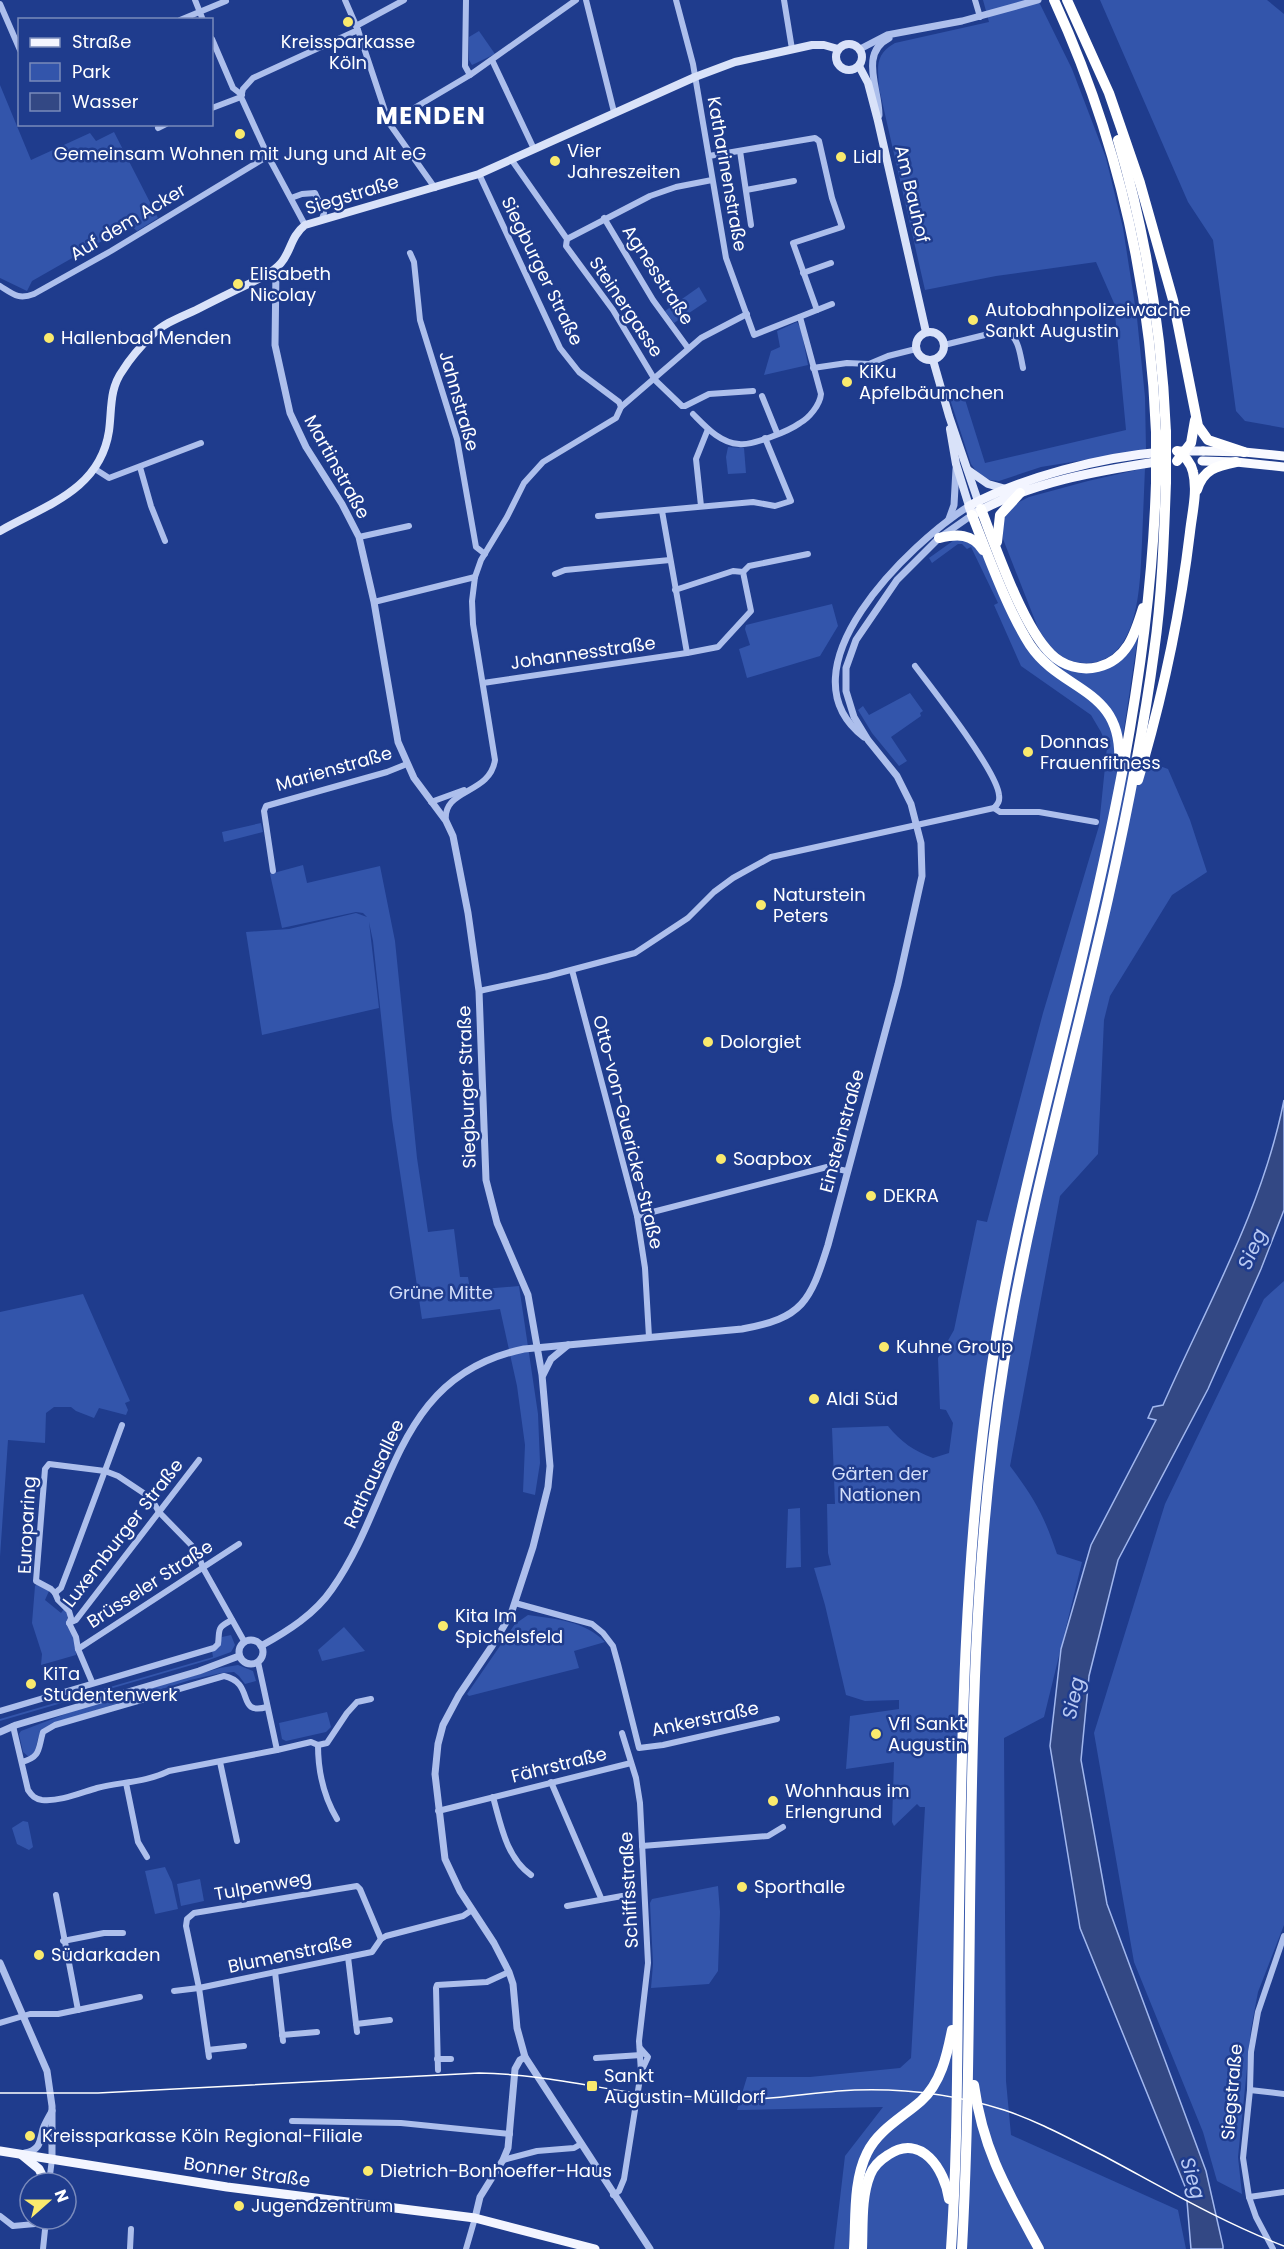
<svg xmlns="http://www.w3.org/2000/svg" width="1284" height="2249" font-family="Poppins,sans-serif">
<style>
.green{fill:#3355ab}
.water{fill:#334884;stroke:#a1b7ee;stroke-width:1.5}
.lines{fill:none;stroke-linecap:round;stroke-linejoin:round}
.minor{stroke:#adbfec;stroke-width:6}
.tertiary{stroke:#adbfec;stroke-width:7}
.secondary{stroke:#d9e2f9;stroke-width:8}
.primary{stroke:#f3f5ff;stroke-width:9}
.trunk{stroke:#f9faff;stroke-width:9}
.motorway{stroke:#fff;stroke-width:10}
.tram{stroke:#fff;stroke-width:1.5}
.motorway-bridge{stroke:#fff;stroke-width:10}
.poi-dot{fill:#faea6d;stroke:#1f3c8d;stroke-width:2}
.labels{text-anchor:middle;stroke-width:5;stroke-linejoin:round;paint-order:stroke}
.poi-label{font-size:18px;fill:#fff;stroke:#1f3c8d;text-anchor:start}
.street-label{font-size:18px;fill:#fff;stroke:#1f3c8d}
.park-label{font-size:18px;fill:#d2ddf9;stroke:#1f3c8d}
.water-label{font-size:20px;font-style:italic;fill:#b9caf3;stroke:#1f3c8d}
.district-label{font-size:24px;font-weight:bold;letter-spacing:1.5px;fill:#fff;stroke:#1f3c8d}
</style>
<rect width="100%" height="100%" fill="#1f3c8d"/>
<g class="green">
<path d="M983,0H1038L1072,69L1106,158L1123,228L1137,318L1145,397L1146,450L1041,467L999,481L990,480L979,475L971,464L948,393L962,390L985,463L1126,430L1114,303L1096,262L996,276L925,290L879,88C878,67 874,55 895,43L989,22Z"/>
<polygon points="1100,0 1267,0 1284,14 1284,428 1245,421 1236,411 1213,240 1188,202"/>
<polygon points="479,31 495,54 472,65 469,60 469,37"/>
<polygon points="0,85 31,160 90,133 96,141 114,132 158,218 137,231 130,225 32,281 27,291 0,278"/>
<polygon points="699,287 707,301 674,323 665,311"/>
<polygon points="797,322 801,329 808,365 764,375 771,351 780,347 777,331"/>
<polygon points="728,447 744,448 746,473 728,474 726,457"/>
<path d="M1145,468C1144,493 1143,517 1142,542C1140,580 1141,662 1087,663C1063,664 1049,647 1038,628L1003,539V519L1017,503L1029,497L1088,481Z"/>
<path d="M957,538L968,540L982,553L1019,634L1095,702L1110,724L1116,750L1168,769L1190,820L1207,872L1172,895L1110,996L1104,1020L1098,1154L1060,1196L1010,1466C1034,1498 1044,1515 1057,1554L1082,1562L1044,1717L1004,1738L1006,2081L1011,2135L1178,2210L1186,2249H834L845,2156L883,2107L737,2110L747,2077H810L900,2068L911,2058L925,1807H920L917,1804L894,1826L892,1822L894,1762L846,1769L850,1716L899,1709V1700L865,1701L846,1695L825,1605L814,1568L831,1565L828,1553L827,1504H835L832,1428L888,1426C901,1442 914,1451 933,1458L949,1453L953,1423L946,1410L940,1409L938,1358L954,1330L977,1220L987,1222L1043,1013L1099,826L1107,747L1101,732L1091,715L1021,666L994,605L998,603L971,547L967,549L962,544H958L932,563L929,558Z"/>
<polygon points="832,604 838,626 820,656 747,678 739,649 750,645 745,629 746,625"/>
<polygon points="1138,636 1123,736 1118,727 1049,661 1037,646 1089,672"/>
<polygon points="910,693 923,711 920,713 921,716 891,737 907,761 899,766 872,733 858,710 863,706 869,715"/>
<polygon points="261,823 263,832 224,842 222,832"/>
<polygon points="303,865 307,883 380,866 395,941 417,1158 428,1232 454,1229 460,1277 468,1277 470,1290 519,1286 538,1414 540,1463 535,1495 523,1492 525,1445 517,1386 500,1309 422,1319 392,1119 373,941 369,922 379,1008 262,1035 246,932 289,929 356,913 367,917 363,913 356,912 282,928 270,874"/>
<polygon points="1284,1281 1284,1925 1258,1992 1251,2029 1238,2157 1242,2194 1217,2181 1203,2132 1134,1962 1094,1733 1165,1504 1264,1299"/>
<polygon points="83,1294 130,1401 125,1403 128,1410 126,1415 99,1408 94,1418 76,1411 71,1407 54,1407 46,1413 45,1443 8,1440 0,1557 0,1312"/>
<polygon points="800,1508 801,1567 786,1568 788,1509"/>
<polygon points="37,1584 49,1591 45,1600 61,1613 64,1609 67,1613 67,1626 75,1640 76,1655 41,1665 42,1654 32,1623 35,1586"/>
<path d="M528,1615C556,1619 585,1621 605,1642L574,1651L579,1668L469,1696L467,1694L515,1624Z"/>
<polygon points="344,1627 365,1651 322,1661 318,1650"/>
<polygon points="231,1635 235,1645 231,1652 209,1660 0,1721 0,1719 213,1657 212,1651 219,1647 222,1637"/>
<path d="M238,1665L253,1671L256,1681L245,1684L239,1676L234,1672L221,1673L190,1680L56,1723C35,1732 40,1735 34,1755L29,1757L23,1752L19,1734L21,1731L76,1710L220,1668Z"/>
<polygon points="327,1712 331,1727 326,1732 286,1741 282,1739 279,1723"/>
<polygon points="23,1821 28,1822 33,1847 29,1850 17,1844 12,1828"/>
<polygon points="165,1867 172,1882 178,1909 155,1914 145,1871"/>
<polygon points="200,1879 204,1901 181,1906 177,1884"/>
<polygon points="718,1886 720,1912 718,1971 709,1984 651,1988 653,1964 650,1903 652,1899"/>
</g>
<path class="water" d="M1284,1100V1210L1261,1269L1208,1389L1118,1560L1089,1676L1081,1760L1107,1904L1206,2171L1223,2246V2249H1191L1186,2189L1080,1928L1050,1746L1061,1649L1091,1545L1156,1420L1148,1418L1153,1407L1163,1405C1207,1305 1263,1208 1284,1100Z"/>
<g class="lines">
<g class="minor">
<polyline points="195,0 203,20"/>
<polyline points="345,0 358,30 389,123 435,188"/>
<polyline points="466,0 465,66 470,75"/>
<polyline points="586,0 614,112"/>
<polyline points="676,0 693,64 726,258 754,335 817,310 793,243 842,227 832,198 819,141 815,138 709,156"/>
<polyline points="784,0 792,49"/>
<polyline points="975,0 980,17"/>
<polyline points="0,4 20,50"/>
<polyline points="180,20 226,1"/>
<polyline points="356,26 404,0"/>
<polyline points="212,39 233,88 242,95"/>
<polyline points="492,60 534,149"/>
<polyline points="212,108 241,97"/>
<polyline points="389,123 470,75 576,0"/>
<polyline points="158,128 166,124"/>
<polyline points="740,151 751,225"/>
<polyline points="511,159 567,239 566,246 613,310 655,380 682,406 685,406 709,394 753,391"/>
<polyline points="479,174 560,348 579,372 619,402 621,407"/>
<polyline points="746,190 794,181"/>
<polyline points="291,198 302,194 315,193 324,213 322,219"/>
<polyline points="604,218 653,300 688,348"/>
<polyline points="305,225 268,156 241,97 243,89 253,78 358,30"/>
<polyline points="567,239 650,196 676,187 712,180"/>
<polyline points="410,253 414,262 420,320 457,439 476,547 485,554"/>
<polyline points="803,273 831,263"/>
<path d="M0,286C13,294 18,300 34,294L111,251L268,156"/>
<polyline points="817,310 832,304"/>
<path d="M944,345L1005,330C1019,337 1020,354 1023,368"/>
<polyline points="813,368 847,363 869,364 888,356 916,349"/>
<polyline points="762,396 777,433"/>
<path d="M693,414C706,427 720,443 739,444C752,446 789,431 800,423C809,418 820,405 821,394L800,317"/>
<polyline points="140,467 151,506 165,541"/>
<polyline points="95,469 109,478 201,443"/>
<polyline points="701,506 696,459 708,429"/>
<polyline points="598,516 753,502 775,506 791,501 765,438"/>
<polyline points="359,537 409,526"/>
<polyline points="743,572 749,566 808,554"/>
<polyline points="555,574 565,570 670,560"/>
<polyline points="675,590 733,571 743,572 751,611 718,647 687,653"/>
<polyline points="374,602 475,577"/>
<polyline points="483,683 687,653 662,511"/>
<polyline points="431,802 464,790"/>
<polyline points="994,808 1000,812 1039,812 1096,822"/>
<path d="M446,821C442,788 490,795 495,760L473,624L472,601L475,577L481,560L507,517L524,483L543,462L616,418L621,407L701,338L747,314"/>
<polyline points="273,871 264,811 266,806 387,772 407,764"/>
<polyline points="572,970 637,1216 645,1268 649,1337"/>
<path d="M479,991L548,976L635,953L688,918L714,892L733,878L771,857L994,808C998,804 1000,801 999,795C997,771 933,690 915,666"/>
<polyline points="637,1216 827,1167 847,1171"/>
<polyline points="55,1593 61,1588 71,1562 122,1425"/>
<polyline points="515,1603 592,1624 603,1633 613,1646 618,1664 639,1748 663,1745 777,1719"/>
<polyline points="69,1623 76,1620 199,1460"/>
<polyline points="78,1649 239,1544"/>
<polyline points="258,1662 277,1750 311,1742 318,1745 327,1743 347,1713 357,1702 371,1699"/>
<polyline points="92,1682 78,1649 76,1637 69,1623 71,1618 69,1611 58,1600 55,1593 51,1589 36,1581 45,1469 49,1464 105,1471 118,1476 151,1498 159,1512 197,1551 203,1568 244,1641"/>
<path d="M0,1711L214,1648L218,1644C220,1629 216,1628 232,1620"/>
<path d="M13,1726L28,1790C32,1796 35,1799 42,1800C59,1802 80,1793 97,1788C121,1782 147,1782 169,1771L277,1750"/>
<path d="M318,1745C318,1770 324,1797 337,1819"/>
<path d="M22,1762C41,1757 38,1749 43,1732L55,1725L224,1676C256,1683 235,1716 267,1707"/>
<polyline points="220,1762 237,1841"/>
<polyline points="551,1782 601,1898"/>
<polyline points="126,1783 138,1842 147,1857"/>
<path d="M493,1797C501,1825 506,1857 531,1875"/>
<polyline points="438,1811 631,1763"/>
<polyline points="642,1846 768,1836 783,1827"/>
<polyline points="56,1895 78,2010"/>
<polyline points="567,1906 622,1896"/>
<polyline points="63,1941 104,1933 123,1933"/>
<polyline points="348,1957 357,2032"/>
<polyline points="275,1972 283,2041"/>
<polyline points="174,1991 199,1988 372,1952 381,1939 386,1936 463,1916 472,1910"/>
<polyline points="0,2023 30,2014 58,2014 140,1997"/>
<polyline points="356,2024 390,2020"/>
<polyline points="282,2035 317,2032"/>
<polyline points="640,2048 648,2057 641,2072"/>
<polyline points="208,2050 244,2046"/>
<polyline points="209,2057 199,1988 186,1926 187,1919 194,1913 357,1886 360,1889 381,1939"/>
<polyline points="596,2058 641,2055"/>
<polyline points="437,2059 451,2059"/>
<polyline points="438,2070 436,1988 437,1985 487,1982 509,1972"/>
<polyline points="1250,2090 1284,2094"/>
<polyline points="292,2121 401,2123 510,2134"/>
<polyline points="503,2160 537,2151 574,2148 581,2144"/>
<polyline points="49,2183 52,2159"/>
<polyline points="613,2195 619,2191 624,2179 641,2072 639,2041 648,1963 640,1803 636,1778 622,1733"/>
<polyline points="1249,2197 1284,2192"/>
<polyline points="0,2216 13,2226 46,2223"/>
<polyline points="43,2249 46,2220"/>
<polyline points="130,2249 131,2229"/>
<polyline points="466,2249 475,2218"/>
<polyline points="1273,2249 1256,2217 1249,2197 1243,2158 1250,2090 1251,2052 1258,2012 1284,1936"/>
</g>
<g class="tertiary">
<polyline points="860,49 887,35 962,21 1038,0"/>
<path d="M879,115C879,89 859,53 889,38"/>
<polyline points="276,269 275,345 290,413 306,447 342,504 359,537 374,602 398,742 414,778 446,821 453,836 468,913 479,991 486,1180 497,1223 528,1295 542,1375 550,1466 548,1487 533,1547 511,1614 492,1646 459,1695 443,1725 438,1744 435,1774 445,1859 460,1891 494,1943 509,1972 513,1984 517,2028 525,2057 650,2249"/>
<polyline points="949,519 954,505 956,469"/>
<path d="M864,737C777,670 910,543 969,506"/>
<polyline points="543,1375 551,1359 568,1345"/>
<circle cx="251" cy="1652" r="12"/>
<path d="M261,1646C288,1631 315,1614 332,1589C396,1498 393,1376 524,1349L742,1329C803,1318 810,1302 828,1245L898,984L922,876L921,843L911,804L897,776L868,740L854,717L846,691V668L856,640L897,580L939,538L972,515"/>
<polyline points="0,1732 16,1725 199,1671 239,1656"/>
<polyline points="0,1963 47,2071 52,2106 52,2159"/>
<path d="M25,2153C40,2150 40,2142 43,2129C45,2123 49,2117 52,2111"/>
<polyline points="475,2218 480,2197 503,2160 508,2148 515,2069 520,2060 525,2057"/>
</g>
<g class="secondary">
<circle cx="849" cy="57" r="13"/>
<polyline points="859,66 868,83 878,121 926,332"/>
<circle cx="930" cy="346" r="14"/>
<polyline points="933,360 949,416 978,501"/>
<polyline points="950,429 956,464 969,506"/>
<polyline points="968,470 988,484 1006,489"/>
<path d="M0,531C46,505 100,490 109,431C112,409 109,389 123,370C131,357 142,345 152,335C164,323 181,317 196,310C219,298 242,287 265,276C271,272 277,268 281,263C292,250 290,237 305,225L479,174L695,77L735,62L812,45H824L838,49"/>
</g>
<g class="primary">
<polyline points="1179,451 1203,451"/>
<path d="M1162,461C1097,471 1030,482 972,515L969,506C1023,477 1101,457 1162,452"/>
<polyline points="0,2151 227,2187 475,2218 595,2249"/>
<polyline points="22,2155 39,2169 46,2183"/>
</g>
<g class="trunk">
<polyline points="1203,451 1244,452 1284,456"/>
<polyline points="1202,461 1236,462 1284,467"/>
</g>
<g class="motorway">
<path d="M1054,0C1117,137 1150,282 1156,432"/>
<polyline points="1067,0 1109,93 1140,183 1173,300 1198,426 1208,440 1244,452"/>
<path d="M1118,140C1146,235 1162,332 1166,432"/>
<polyline points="1177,461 1191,443 1195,420"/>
<path d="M1197,490C1203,469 1217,466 1236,462"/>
<path d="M981,509C996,548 1023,627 1051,654C1063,666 1081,671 1098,667C1127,660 1135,634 1143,608"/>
<path d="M972,515C988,555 1007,609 1030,645C1062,693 1124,687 1119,764"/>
<path d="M939,538C957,534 972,533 983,550"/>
<polyline points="997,542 1000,515 1020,493"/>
<path d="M1138,780C1162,699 1180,616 1190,532C1192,513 1198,491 1193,472C1191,463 1185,456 1177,451"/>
<path d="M974,2085C983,2151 1008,2192 1039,2249"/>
<path d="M854,2249C856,2218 853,2181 867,2153C878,2130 903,2117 921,2101C941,2083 947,2055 952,2030"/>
<path d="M862,2249C863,2226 861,2197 870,2175C873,2167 880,2160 888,2155C921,2132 945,2170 949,2199"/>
<path d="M951,2249C957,2163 957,2076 958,1989C961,1774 961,1558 995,1345C1011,1245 1036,1146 1060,1048C1106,862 1150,675 1156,483"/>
<path d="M962,2249C978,1954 957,1656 1004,1363C1029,1206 1073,1054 1108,899C1126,818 1143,735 1154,652C1162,596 1164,539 1166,482"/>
</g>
<path class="tram" d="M0,2093H98L479,2073C555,2074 627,2097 703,2100C748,2103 793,2095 838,2091C895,2087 950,2093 1004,2110C1038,2121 1070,2139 1102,2155C1162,2187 1221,2222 1284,2246"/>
<g class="motorway-bridge">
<polyline points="1166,432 1166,482"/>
<polyline points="1156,483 1156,432"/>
</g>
</g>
<g class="poi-dot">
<circle cx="348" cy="22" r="6"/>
<circle cx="240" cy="134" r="6"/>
<circle cx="841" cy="157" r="6"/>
<circle cx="555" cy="161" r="6"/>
<circle cx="238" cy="284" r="6"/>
<circle cx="973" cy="320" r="6"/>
<circle cx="49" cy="338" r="6"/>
<circle cx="847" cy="382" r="6"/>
<circle cx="1028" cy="752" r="6"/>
<circle cx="761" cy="905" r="6"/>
<circle cx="708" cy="1042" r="6"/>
<circle cx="721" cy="1159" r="6"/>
<circle cx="871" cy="1196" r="6"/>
<circle cx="884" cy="1347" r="6"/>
<circle cx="814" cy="1399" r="6"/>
<circle cx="443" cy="1626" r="6"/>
<circle cx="31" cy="1684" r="6"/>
<circle cx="876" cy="1734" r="6"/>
<circle cx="773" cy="1801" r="6"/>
<circle cx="742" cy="1887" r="6"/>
<circle cx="39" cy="1955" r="6"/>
<rect x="586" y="2080" width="12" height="12" rx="3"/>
<circle cx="30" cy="2136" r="6"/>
<circle cx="368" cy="2171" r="6"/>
<circle cx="239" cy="2206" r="6"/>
</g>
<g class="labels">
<g class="poi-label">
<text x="348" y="48" text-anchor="middle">Kreissparkasse<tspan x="348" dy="21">Köln</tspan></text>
<text x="567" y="157">Vier<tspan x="567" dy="21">Jahreszeiten</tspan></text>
<text x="240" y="160" text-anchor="middle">Gemeinsam Wohnen mit Jung und Alt eG</text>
<text x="853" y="163">Lidl</text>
<text x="250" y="280">Elisabeth<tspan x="250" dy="21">Nicolay</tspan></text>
<text x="985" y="316">Autobahnpolizeiwache<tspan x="985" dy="21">Sankt Augustin</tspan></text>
<text x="61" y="344">Hallenbad Menden</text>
<text x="859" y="378">KiKu<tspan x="859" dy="21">Apfelbäumchen</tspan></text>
<text x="1040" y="748">Donnas<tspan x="1040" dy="21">Frauenfitness</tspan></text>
<text x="773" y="901">Naturstein<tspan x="773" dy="21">Peters</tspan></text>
<text x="720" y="1048">Dolorgiet</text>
<text x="733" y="1165">Soapbox</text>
<text x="883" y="1202">DEKRA</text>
<text x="896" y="1353">Kuhne Group</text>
<text x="826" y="1405">Aldi Süd</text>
<text x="455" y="1622">Kita Im<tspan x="455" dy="21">Spichelsfeld</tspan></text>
<text x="43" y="1680">KiTa<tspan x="43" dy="21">Studentenwerk</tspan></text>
<text x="888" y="1730">Vfl Sankt<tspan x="888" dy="21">Augustin</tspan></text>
<text x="785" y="1797">Wohnhaus im<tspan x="785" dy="21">Erlengrund</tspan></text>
<text x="754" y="1893">Sporthalle</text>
<text x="51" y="1961">Südarkaden</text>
<text x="604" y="2082">Sankt<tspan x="604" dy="21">Augustin-Mülldorf</tspan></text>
<text x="42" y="2142">Kreissparkasse Köln Regional-Filiale</text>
<text x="380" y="2177">Dietrich-Bonhoeffer-Haus</text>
<text x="251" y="2212">Jugendzentrum</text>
</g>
<g class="street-label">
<text transform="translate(727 174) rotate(80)" y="6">Katharinenstraße</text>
<text transform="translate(912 194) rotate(77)" y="6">Am Bauhof</text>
<text transform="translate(352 195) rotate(-17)" y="6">Siegstraße</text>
<text transform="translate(128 222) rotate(-31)" y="6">Auf dem Acker</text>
<text transform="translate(542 271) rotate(64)" y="6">Siegburger Straße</text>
<text transform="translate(658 275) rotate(57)" y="6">Agnesstraße</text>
<text transform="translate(626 307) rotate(56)" y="6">Steinergasse</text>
<text transform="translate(459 401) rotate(74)" y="6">Jahnstraße</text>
<text transform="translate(337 467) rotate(61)" y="6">Martinstraße</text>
<text transform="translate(583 653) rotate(-8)" y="6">Johannesstraße</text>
<text transform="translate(334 769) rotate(-16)" y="6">Marienstraße</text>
<text transform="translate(467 1087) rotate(-92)" y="6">Siegburger Straße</text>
<text transform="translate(842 1131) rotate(-75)" y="6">Einsteinstraße</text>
<text transform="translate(628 1132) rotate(76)" y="6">Otto-von-Guericke-Straße</text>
<text transform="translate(374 1474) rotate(-65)" y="6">Rathausallee</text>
<text transform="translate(27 1525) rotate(-87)" y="6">Europaring</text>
<text transform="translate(123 1533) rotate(-52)" y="6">Luxemburger Straße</text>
<text transform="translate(150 1584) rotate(-33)" y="6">Brüsseler Straße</text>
<text transform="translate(705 1719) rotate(-12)" y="6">Ankerstraße</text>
<text transform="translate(559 1765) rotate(-14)" y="6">Fährstraße</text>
<text transform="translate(263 1886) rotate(-10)" y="6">Tulpenweg</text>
<text transform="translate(629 1890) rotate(-93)" y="6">Schiffsstraße</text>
<text transform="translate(290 1954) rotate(-12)" y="6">Blumenstraße</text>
<text transform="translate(1232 2092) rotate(-85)" y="6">Siegstraße</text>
<text transform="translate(247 2172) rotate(8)" y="6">Bonner Straße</text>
</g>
<g class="park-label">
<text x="441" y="1299">Grüne Mitte</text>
<text x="880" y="1480">Gärten der<tspan x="880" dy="21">Nationen</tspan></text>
</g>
<g class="water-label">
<text transform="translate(1252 1249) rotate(-66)" y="7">Sieg</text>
<text transform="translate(1073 1698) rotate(-78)" y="7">Sieg</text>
<text transform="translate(1193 2178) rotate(73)" y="7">Sieg</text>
</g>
<g class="district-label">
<text x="431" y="124">MENDEN</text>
</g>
</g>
<rect x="18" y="18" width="195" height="108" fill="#1f3c8d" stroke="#798abb" stroke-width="1.5"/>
<rect x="30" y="38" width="30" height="9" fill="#f3f5ff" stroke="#798abb" stroke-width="1.5"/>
<text x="72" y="48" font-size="18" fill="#ffffff">Straße</text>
<rect x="30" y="63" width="30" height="18" fill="#3355ab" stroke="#798abb" stroke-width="1.5"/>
<text x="72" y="78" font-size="18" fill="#ffffff">Park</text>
<rect x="30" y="93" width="30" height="18" fill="#334884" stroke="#798abb" stroke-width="1.5"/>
<text x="72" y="108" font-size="18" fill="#ffffff">Wasser</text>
<g transform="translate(48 2201) rotate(69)"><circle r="28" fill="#1f3c8d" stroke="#798abb" stroke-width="1.5"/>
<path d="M0-4.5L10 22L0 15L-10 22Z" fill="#faea6d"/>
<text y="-9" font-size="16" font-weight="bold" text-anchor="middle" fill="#ffffff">N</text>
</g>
</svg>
